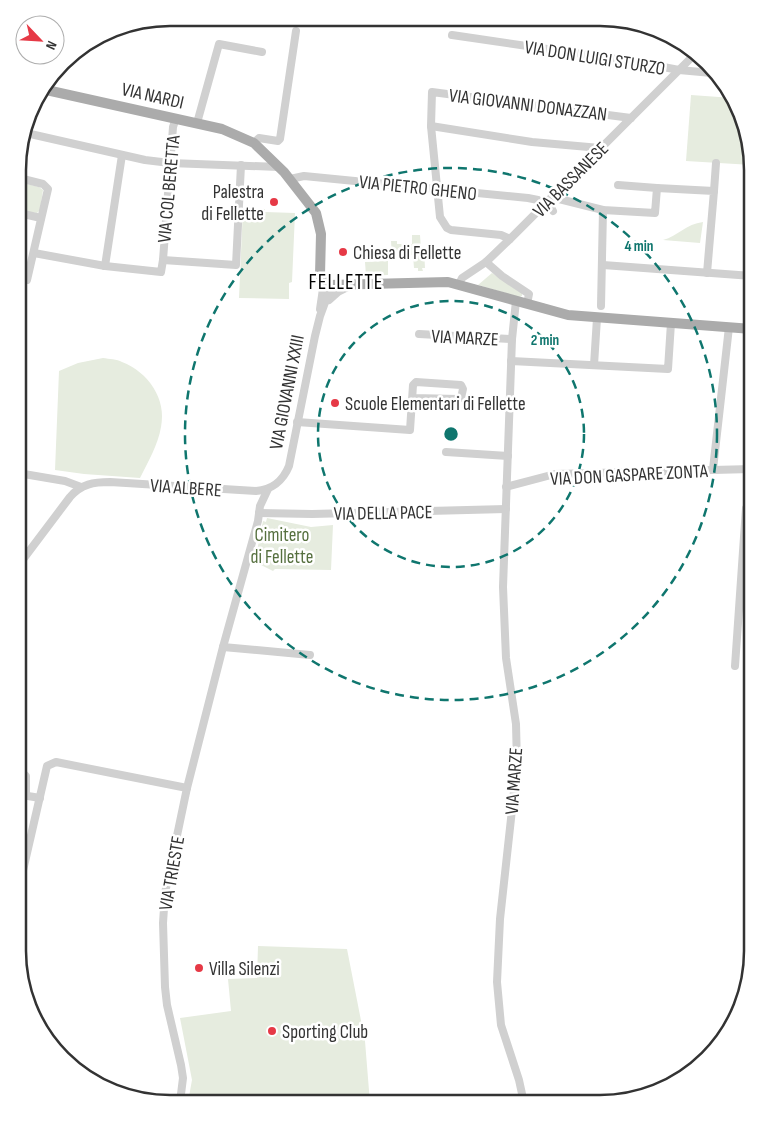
<svg xmlns="http://www.w3.org/2000/svg" width="770" height="1121" font-family="'Sofia Sans Condensed',sans-serif">
<style>
.green{fill:#e6ecdf}
.lines{fill:none;stroke-linecap:round;stroke-linejoin:round}
.minor{stroke:#d0d0d0;stroke-width:8}
.major{stroke:#ababab;stroke-width:10}
.ring{fill:none;stroke:#0f766e;stroke-width:2.5;stroke-dasharray:9 6}
.poi-dot{fill:#e63946;stroke:#fff;stroke-width:2}
.labels{text-anchor:middle;stroke-width:5;stroke-linejoin:round;paint-order:stroke}
.street-label{font-size:19px;fill:#333;stroke:#fff}
.poi-label{font-size:19px;fill:#333;stroke:#fff;text-anchor:start}
.park-label{font-size:19px;fill:#56703f;stroke:#fff}
.quarter-label{font-size:21px;letter-spacing:1px;fill:#000;stroke:#fff}
.rim{fill:none;stroke:#333;stroke-width:2.5}
.centre{fill:#0f766e;stroke:#fff;stroke-width:2.5}
.ring-label{font-size:15px;text-anchor:middle;font-weight:bold;fill:#0f766e;stroke:#fff;stroke-width:5;stroke-linejoin:round;paint-order:stroke}
</style>
<rect width="100%" height="100%" fill="#fff"/>
<g class="green">
<polygon points="691,95 733,98 737,103 752,165 686,161"/>
<polygon points="19,182 39,187 43,190 40,210 37,213 19,211"/>
<polygon points="243,208 265,209 265,212 295,213 292,282 289,283 289,299 239,298"/>
<path d="M703,222L700,243L663,240C678,236 686,224 703,222Z"/>
<polygon points="412,235 420,235 421,249 424,250 425,268 422,268 423,271 418,271 418,268 414,268 413,255 392,256 391,241 397,241 397,244 412,244"/>
<polygon points="388,261 388,275 366,276 365,262"/>
<polygon points="492,273 522,293 522,296 519,297 478,285"/>
<path d="M103,358C109,359 117,359 122,362C148,372 167,399 161,427C158,445 148,462 140,478L84,474L55,470L59,371L78,363Z"/>
<polygon points="267,518 311,527 333,525 331,570 275,569 273,571 257,563 255,561 263,521 266,522"/>
<polygon points="258,946 347,949 365,1041 370,1103 188,1102 192,1080 180,1018 231,1011 228,979 257,978"/>
</g>
<g class="lines">
<g class="minor">
<polyline points="452,35 637,62 679,70 712,73"/>
<polyline points="197,123 219,44 262,52"/>
<polyline points="431,126 532,142 600,148"/>
<polyline points="26,133 145,160 170,163 279,167"/>
<polyline points="254,143 259,138 278,141 280,139 296,31"/>
<polyline points="19,166 29,119"/>
<polyline points="290,179 304,176 528,198 538,200 544,205"/>
<polyline points="618,185 657,188"/>
<polyline points="714,191 716,163"/>
<polyline points="552,195 559,199 603,210 655,213 657,188 714,191 707,273"/>
<polyline points="547,201 553,211"/>
<polyline points="19,213 41,218"/>
<polyline points="510,239 501,235 451,230 447,228 440,217 431,126 432,92 631,118"/>
<polyline points="34,253 105,266 161,272 163,260 236,265 241,165"/>
<polyline points="163,260 173,127 176,118"/>
<polyline points="486,262 502,276 529,294 527,304"/>
<polyline points="603,265 752,276"/>
<polyline points="105,266 122,155"/>
<polyline points="19,278 27,280 48,189 43,184 19,178"/>
<polyline points="459,284 462,278 486,262 510,239 696,53"/>
<polyline points="329,300 338,292 350,286"/>
<polyline points="516,301 512,339 503,587 506,658 516,724 517,764 500,919 497,982 501,1025 519,1080 524,1103"/>
<polyline points="601,306 603,210"/>
<polyline points="320,309 324,282"/>
<polyline points="419,334 512,339"/>
<polyline points="511,361 668,369 671,323"/>
<polyline points="594,365 597,318"/>
<polyline points="297,422 410,430 413,385 416,382 461,385 463,389 461,398 458,399 413,398"/>
<polyline points="446,452 508,456"/>
<polyline points="713,469 729,327"/>
<polyline points="18,473 65,481 81,487"/>
<polyline points="506,487 555,474 752,469"/>
<polyline points="259,513 312,514 506,509"/>
<path d="M18,566L70,497C81,484 94,482 110,482L256,491C271,490 283,481 289,466L315,336L320,316L331,286"/>
<polyline points="223,647 310,655"/>
<polyline points="735,666 746,508 752,501"/>
<polyline points="18,768 26,776 26,793 28,796 40,798"/>
<polyline points="18,892 47,766 56,762 187,788"/>
<polyline points="180,1102 183,1078 181,1065 167,1005 165,987 163,923 165,893 187,788 223,647 258,521 260,506 268,489"/>
</g>
<polyline class="major" points="42,89 222,129 254,143 284,172 316,213 321,234 320,275 324,282 329,285 448,282 568,315 752,329"/>
</g>
<g class="ring">
<circle cx="451" cy="434" r="133"/>
<circle cx="451" cy="434" r="266"/>
</g>
<g class="poi-dot">
<circle cx="274" cy="202" r="5"/>
<circle cx="343" cy="252" r="5"/>
<circle cx="335" cy="403" r="5"/>
<circle cx="199" cy="968" r="5"/>
<circle cx="272" cy="1031" r="5"/>
</g>
<g class="labels">
<g class="street-label">
<text transform="translate(595 57) rotate(9)" y="7">VIA DON LUIGI STURZO</text>
<text transform="translate(153 95) rotate(13)" y="7">VIA NARDI</text>
<text transform="translate(528 104) rotate(7)" y="7">VIA GIOVANNI DONAZZAN</text>
<text transform="translate(570 179) rotate(-45)" y="7">VIA BASSANESE</text>
<text transform="translate(418 187) rotate(6)" y="7">VIA PIETRO GHENO</text>
<text transform="translate(168 189) rotate(-85)" y="7">VIA COL BERETTA</text>
<text transform="translate(465 337) rotate(3)" y="7">VIA MARZE</text>
<text transform="translate(286 392) rotate(-79)" y="7">VIA GIOVANNI XXIII</text>
<text transform="translate(629 474) rotate(-3)" y="7">VIA DON GASPARE ZONTA</text>
<text transform="translate(186 487) rotate(4)" y="7">VIA ALBERE</text>
<text transform="translate(383 512) rotate(-1)" y="7">VIA DELLA PACE</text>
<text transform="translate(513 781) rotate(-86)" y="7">VIA MARZE</text>
<text transform="translate(171 873) rotate(-80)" y="7">VIA TRIESTE</text>
</g>
<g class="poi-label">
<text x="264" y="198" text-anchor="end">Palestra<tspan x="264" dy="22">di Fellette</tspan></text>
<text x="353" y="259">Chiesa di Fellette</text>
<text x="345" y="410">Scuole Elementari di Fellette</text>
<text x="209" y="975">Villa Silenzi</text>
<text x="282" y="1038">Sporting Club</text>
</g>
<g class="park-label">
<text x="282" y="541">Cimitero<tspan x="282" dy="22">di Fellette</tspan></text>
</g>
<g class="quarter-label">
<text x="346" y="289">FELLETTE</text>
</g>
</g>
<path d="M0 0H770V1121H0ZM170 26H600A144 144 0 0 1 744 170V951A144 144 0 0 1 600 1095H170A144 144 0 0 1 26 951V170A144 144 0 0 1 170 26Z" fill="#fff" fill-rule="evenodd"/>
<path class="rim" d="M170 26H600A144 144 0 0 1 744 170V951A144 144 0 0 1 600 1095H170A144 144 0 0 1 26 951V170A144 144 0 0 1 170 26Z"/>
<circle cx="451" cy="434" r="8" class="centre"/>
<g class="ring-label">
<text x="639" y="251">4 min</text>
<text x="545" y="345">2 min</text>
</g>
<g transform="translate(40 40) rotate(115)"><circle r="24" fill="#ffffff" stroke="#adadad"/>
<path d="M0-4L9 19L0 12L-9 19Z" fill="#e63946"/>
<text y="-8" font-size="14" font-weight="bold" text-anchor="middle" fill="#333333">N</text>
</g>
</svg>
